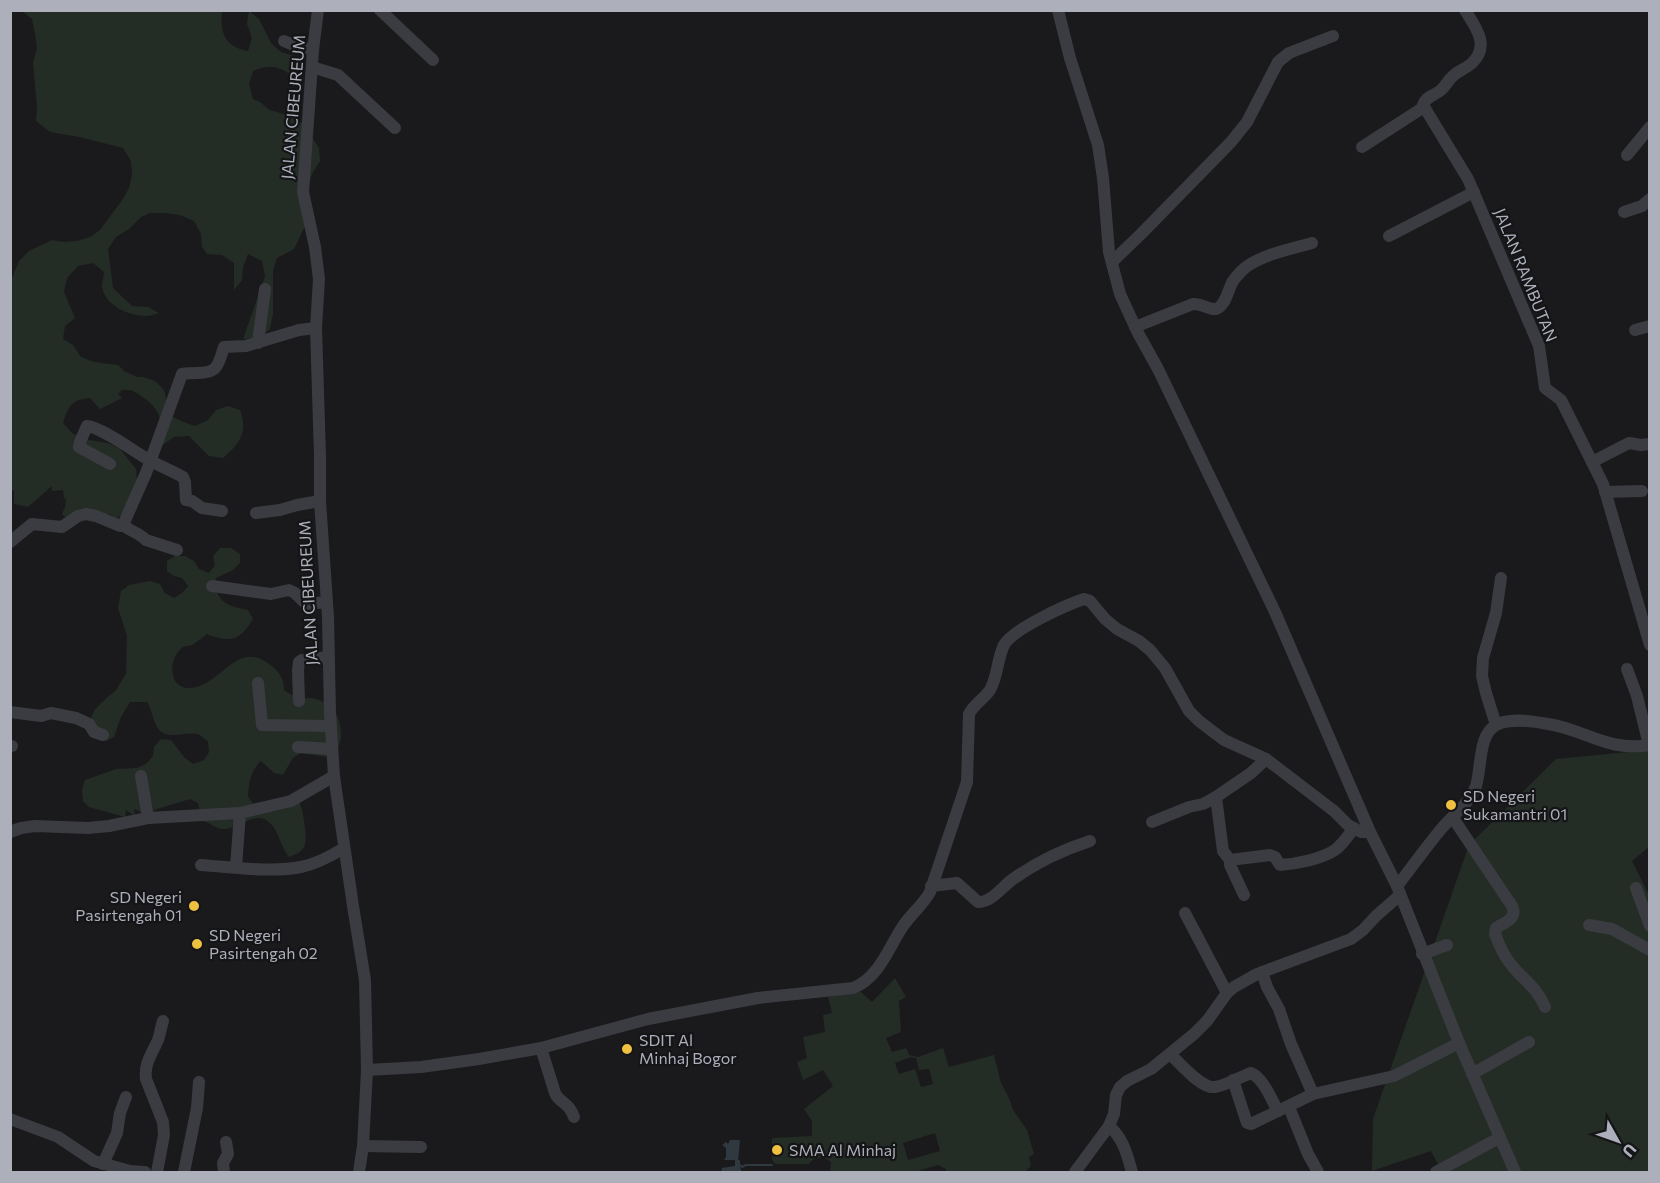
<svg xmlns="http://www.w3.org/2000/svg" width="1660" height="1183" font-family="Commissioner,sans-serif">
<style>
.green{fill:#242c26;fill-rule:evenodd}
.water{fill:#303840}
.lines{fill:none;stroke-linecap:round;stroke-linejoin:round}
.stream{stroke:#303840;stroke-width:2}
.minor{stroke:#3b3c41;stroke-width:12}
.poi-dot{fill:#eec140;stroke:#151517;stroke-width:2}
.labels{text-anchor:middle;stroke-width:4.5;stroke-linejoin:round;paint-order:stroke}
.street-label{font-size:16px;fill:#adb0bb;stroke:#151517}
.poi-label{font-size:16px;fill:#adb0bb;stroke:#151517;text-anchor:start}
</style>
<rect width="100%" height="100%" fill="#1a1a1c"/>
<g class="green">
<path d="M22,11H222C220,32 224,47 248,51L252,38L247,24L249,11L259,19L271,43L281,52L293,56L302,65L293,76C277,66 271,64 253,71L249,84L253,99L260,102L270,110L294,117L304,125L319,148L320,161L313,172L308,185L306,224L294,249L277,258L273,270V314L270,329L259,338L243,339L265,276L262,261L248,254L243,267L242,280L234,290V263L222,255L207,254L202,247L201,234L194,221L180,215L164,213H150L141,217L129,229L116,237L108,249L113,288L132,306L148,307L159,313C155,314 150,316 146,316C128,316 104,305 102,286C102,282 104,276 104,272L93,263L78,266L67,278L64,292L75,318L65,326L63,339L73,345L81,357L94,362L118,365L124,371L137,377H143L155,381L164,390L171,416L183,422L195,426L208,420L216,410L228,406L240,410C248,433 240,443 223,458L209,456L189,436L174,437L163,445C160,423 164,412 144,398C135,392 133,389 122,390L118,394L122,398L100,409L90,398C71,400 69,405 63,423L72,433L83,439L108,443L120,449L136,469L137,482L126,509L116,520L110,514L101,521L87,520L73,523L62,514L65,507L66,497L64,499L63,490L52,491V486L28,507L14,504V491L10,489V283L19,261L29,251L52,240L64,242L77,241L90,237L100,230L123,199L129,188L132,175L131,161L123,148L79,137L50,132L36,121L37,108L33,62L37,48L35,34L32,19Z"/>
<path d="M220,548H231L240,554V563L233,570L216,578C215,602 227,606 248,610L253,619C240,641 230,643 207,634C202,638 197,642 192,645C189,646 184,646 183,647C167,659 168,690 191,688C224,684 237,636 273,667C281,674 284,680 284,690C289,693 296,698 301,698C304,699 307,698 311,698C330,701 341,715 341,734C341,745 337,751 328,757L301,753L293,758L283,775L274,773L261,761C250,772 249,782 248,796L253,804L296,796C303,807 303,815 305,828C307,844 306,852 289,857C280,846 279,832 271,824C256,808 240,829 224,829C215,829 210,822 202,821L198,803L190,799L144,813L134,809L135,816L126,810L125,817L89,807L83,801L82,790L85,780L116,769L137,768L146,764L153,756L154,747L161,739L171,740L185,758L193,764L204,760L209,752L208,741C207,741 201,736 200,735C185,729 165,744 156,725C152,717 152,710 147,702H130L121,717L114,737L106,741L98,736L90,720L94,711L101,703L116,690L126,674L127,636L118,608L121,591L129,585L150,581L160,584L165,593L174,598L182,593L188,586L182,578L174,576L167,571V561L175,556H185L194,561L199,569L209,573L215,565L213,556Z"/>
<polygon points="1649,750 1649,847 1632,861 1649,895 1649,1172 1442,1172 1431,1151 1372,1171 1373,1119 1469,845 1556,759"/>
<path d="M895,978L906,997L899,1001L901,1032L886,1038L892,1052L906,1048L909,1055L918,1057L943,1048L949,1067L994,1055L1001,1083L1009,1098L1013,1110L1027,1130L1034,1154L1029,1157L1031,1166L1025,1172H946V1169L938,1165L915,1172H830L831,1162C824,1156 814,1156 809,1164H775L772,1160V1138L812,1136V1121L804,1109L833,1086L823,1070L803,1080L797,1062L807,1058L803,1037L825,1032L823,1015L832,1013L828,997L860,991L872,1002ZM911,1057L916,1058L919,1070L929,1069L933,1084L921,1087L915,1069L899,1074L895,1063ZM935,1133L940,1151L908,1160L903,1143Z"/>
</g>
<polygon class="water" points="730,1140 740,1140 738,1162 742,1172 721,1172 722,1168 735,1166 735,1160 724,1160 726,1157 726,1148 722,1145 726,1142 728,1144"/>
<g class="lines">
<polyline class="stream" points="739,1161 739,1164 742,1167 746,1165 772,1165"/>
<g class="minor">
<polyline points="318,10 313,50 303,192 315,247 319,279 316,328 320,456 320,501 328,617 330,713 334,776 353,906 365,980 367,1070 363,1146 359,1172"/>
<polyline points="380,10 433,60"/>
<polyline points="1058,10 1070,58 1098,145 1103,178 1109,252 1120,294 1138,333 1158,369 1275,612 1370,832 1397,886 1459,1043 1515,1172"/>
<path d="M1465,10C1475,26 1490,45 1473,62C1468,68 1459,70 1453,76C1448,80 1446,86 1441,90C1434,96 1426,96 1423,105L1468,179L1539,346L1545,388L1561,400L1603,484L1650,645"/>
<polyline points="284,41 296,46 313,50"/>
<polyline points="312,67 338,75 395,128"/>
<polyline points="1362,147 1424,107"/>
<polyline points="1627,155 1650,127"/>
<polyline points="1624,212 1642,206 1650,199"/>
<polyline points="1389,236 1474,192"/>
<polyline points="1112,262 1141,234 1231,142 1247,122 1278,62 1289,53 1333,36"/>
<path d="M1135,327L1193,304C1201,303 1209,310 1216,309C1226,306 1228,289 1233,281C1236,277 1241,271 1246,267C1264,254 1291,249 1312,243"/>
<polyline points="1635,330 1650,326"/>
<polyline points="258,343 265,289"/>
<polyline points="1592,462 1629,443 1641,445 1650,444"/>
<path d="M110,464L79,447L80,442L87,426C101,427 135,452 149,460C160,466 172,471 183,477L185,482L186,500L192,501L202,508L222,511"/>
<polyline points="1605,492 1642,491"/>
<polyline points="256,513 280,510 297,505 320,501"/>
<path d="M123,525L146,473L182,374C188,373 192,373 198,373C219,373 218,364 224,347L246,346L299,330L316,328"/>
<path d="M10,542L32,524L62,527L78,516L86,514L96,516L120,526L123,525C130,531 139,533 146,540L177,550"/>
<polyline points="212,586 271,594 289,590 295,593 306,604 327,602"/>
<polyline points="1627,669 1637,696 1649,745"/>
<polyline points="258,683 262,725 331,726"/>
<polyline points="299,701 298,670 299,662 302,660 328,657"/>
<polyline points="10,712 41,716 51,713 76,718 89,724 94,732 103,735"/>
<polyline points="1496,725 1486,693 1482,676 1483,658 1496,613 1501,578"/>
<polyline points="10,746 12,746"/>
<polyline points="298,747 332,749"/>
<polyline points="141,776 148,818"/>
<polyline points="1216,797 1223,851 1230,860"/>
<path d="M1453,818L1512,906C1518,919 1505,922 1496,928L1495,934C1499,945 1505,958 1513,967C1526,982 1537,988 1545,1007"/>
<polyline points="1152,822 1189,807 1203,804 1216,797 1251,773 1266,759"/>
<polyline points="10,832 21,828 35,826 88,828 109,826 148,818 240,813 291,801 334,776"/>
<path d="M201,865C231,867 272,873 301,867C316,864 331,856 344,848"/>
<polyline points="236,867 240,813"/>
<path d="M931,886L957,883L978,902C991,903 1003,886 1013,879C1037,862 1062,850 1090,841"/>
<path d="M1397,886C1412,867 1426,847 1442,828C1453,815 1470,803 1476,786C1481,770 1479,741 1491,729C1503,716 1532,721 1548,724C1587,730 1607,752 1650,745"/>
<polyline points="1636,888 1650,926"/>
<path d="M1244,895L1230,865V860L1270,855L1275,857L1280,865C1297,864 1321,859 1335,850C1343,844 1348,836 1354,828"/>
<polyline points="1185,913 1227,993"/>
<polyline points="1589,925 1612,929 1650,950"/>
<polyline points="1422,954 1447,945"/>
<polyline points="1262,972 1267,987 1279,1009 1291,1044 1313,1094"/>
<path d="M541,1048L555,1093C560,1104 569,1102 574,1117"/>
<path d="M1170,1054C1180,1063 1201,1089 1215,1087C1228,1085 1239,1077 1251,1073C1264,1079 1271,1099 1278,1111"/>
<path d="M367,1070L421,1067L479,1059L541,1048L648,1019L758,998L853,988C879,978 889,947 903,926C911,914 923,905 930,892L967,782L969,714C974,704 984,699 990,690C998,676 997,659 1004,645C1013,629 1066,605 1084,599L1090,601L1105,619L1117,629L1139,641L1150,650L1165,668L1189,711L1199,721L1224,740L1266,759L1334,811L1348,825L1361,832H1370"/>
<polyline points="1472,1074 1529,1042"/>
<polyline points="1233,1080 1247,1123 1251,1124 1313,1094 1394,1076 1459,1043"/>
<polyline points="1289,1107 1308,1154 1318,1172"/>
<polyline points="10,1119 58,1137 94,1161 130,1171 145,1172"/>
<path d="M1109,1126C1124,1139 1127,1155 1132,1172"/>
<polyline points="363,1146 421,1147"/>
<polyline points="103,1164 117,1133 120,1113 126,1097"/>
<path d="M157,1172L164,1135L163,1122L146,1079C144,1063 152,1054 158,1040C160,1034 161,1027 163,1021"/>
<polyline points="184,1172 197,1108 199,1082"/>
<polyline points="224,1172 223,1163 228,1154 226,1142"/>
<polyline points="1075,1172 1109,1126 1114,1114 1116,1095 1120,1087 1127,1081 1151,1069 1194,1034 1207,1021 1227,993 1234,987 1257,974 1351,939 1363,930 1376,916 1400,895"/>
<polyline points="1436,1172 1499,1138"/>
</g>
</g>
<g class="poi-dot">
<circle cx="1451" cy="805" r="6"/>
<circle cx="194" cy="906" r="6"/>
<circle cx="197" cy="944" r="6"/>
<circle cx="627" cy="1049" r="6"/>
<circle cx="777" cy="1150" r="6"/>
</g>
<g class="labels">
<g class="street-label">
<text transform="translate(293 107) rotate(-85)" y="6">JALAN CIBEUREUM</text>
<text transform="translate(1526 275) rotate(68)" y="6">JALAN RAMBUTAN</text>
<text transform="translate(308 593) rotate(-93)" y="6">JALAN CIBEUREUM</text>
</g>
<g class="poi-label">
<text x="1463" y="802">SD Negeri<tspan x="1463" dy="18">Sukamantri 01</tspan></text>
<text x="182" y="903" text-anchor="end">SD Negeri<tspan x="182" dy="18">Pasirtengah 01</tspan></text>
<text x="209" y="941">SD Negeri<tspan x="209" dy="18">Pasirtengah 02</tspan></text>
<text x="639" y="1046">SDIT Al<tspan x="639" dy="18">Minhaj Bogor</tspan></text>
<text x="789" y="1156">SMA Al Minhaj</text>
</g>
</g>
<rect width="1660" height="1183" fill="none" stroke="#adb0bb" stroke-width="24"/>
<g transform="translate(1618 1141) rotate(130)" stroke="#151517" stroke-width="4.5" paint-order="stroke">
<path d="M0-4.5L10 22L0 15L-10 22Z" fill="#adb0bb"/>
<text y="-9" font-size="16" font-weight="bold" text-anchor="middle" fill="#adb0bb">U</text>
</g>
</svg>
